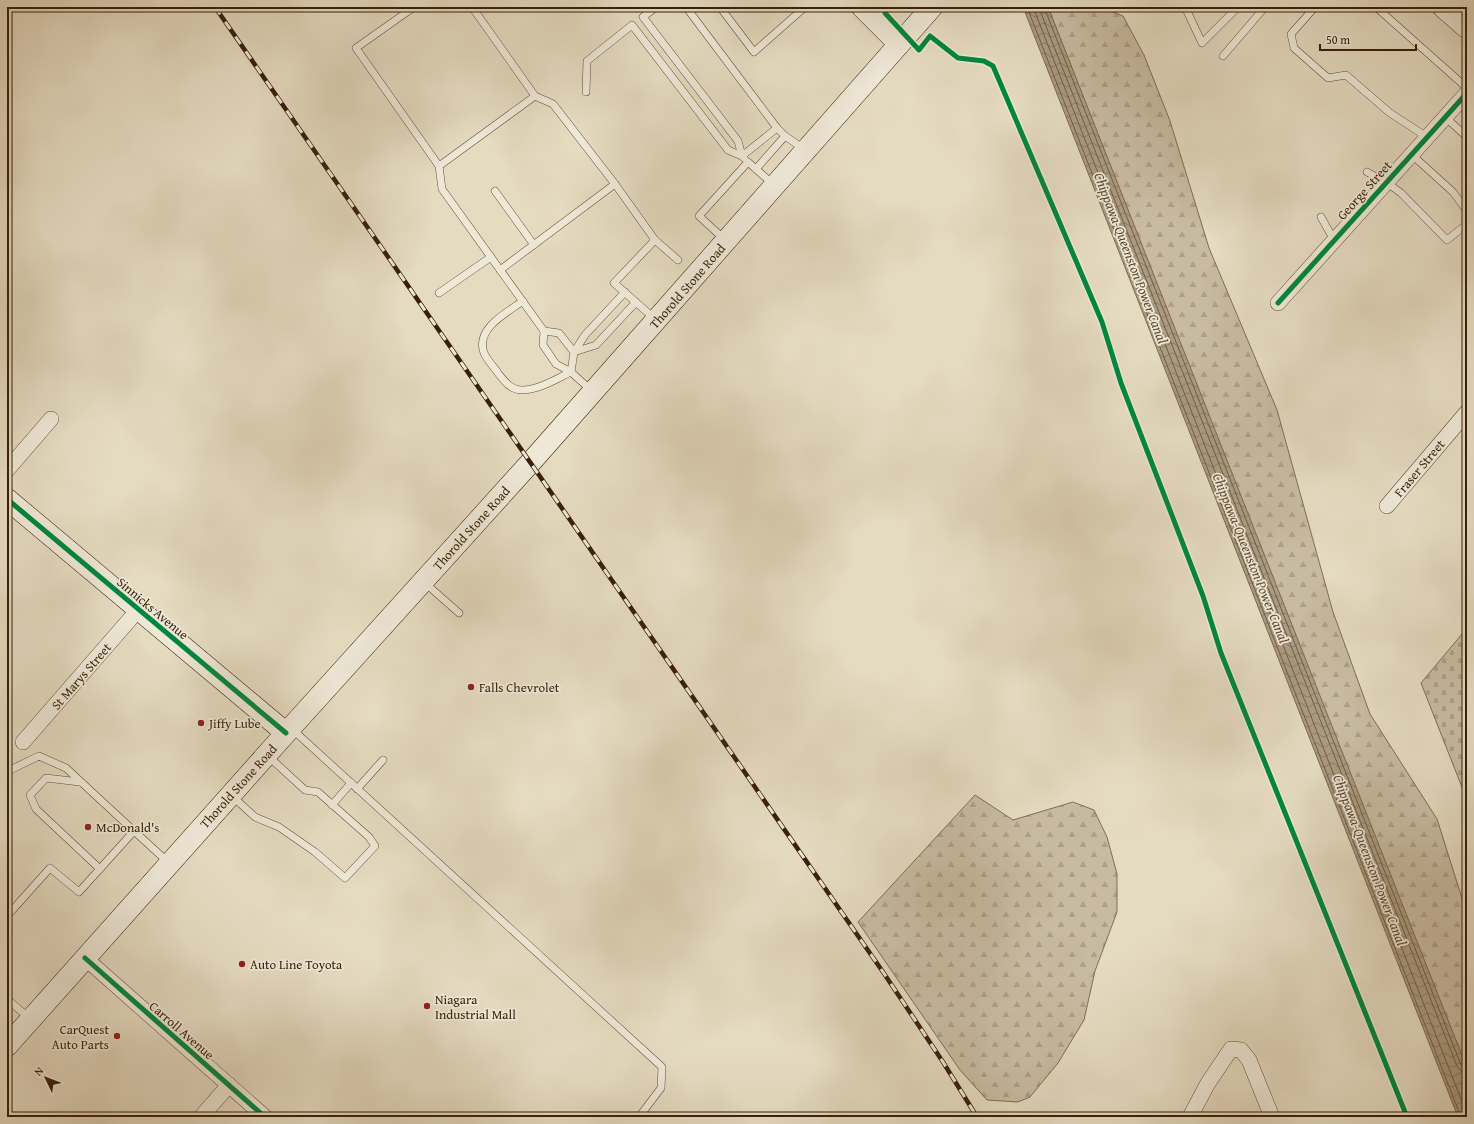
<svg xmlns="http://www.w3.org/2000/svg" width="1474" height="1124" font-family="'Gentium Book Plus',serif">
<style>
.forest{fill:url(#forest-firs);stroke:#806d54}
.cemetery{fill:url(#cemetery-stones);stroke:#806d54}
.water{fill:url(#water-waves);stroke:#7c6950}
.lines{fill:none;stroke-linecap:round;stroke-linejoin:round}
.shore{stroke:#715d44;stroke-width:1}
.lane-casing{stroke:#634e35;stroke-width:8}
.street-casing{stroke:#634e35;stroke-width:16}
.secondary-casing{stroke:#381f06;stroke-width:22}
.lane{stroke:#eee8d7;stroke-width:7}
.street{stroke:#eee8d7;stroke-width:15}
.secondary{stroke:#eee8d7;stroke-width:21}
.rail-casing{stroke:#381f06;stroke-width:4.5}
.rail{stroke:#eee8d7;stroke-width:3;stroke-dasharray:9;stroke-linecap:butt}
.cycleway-casing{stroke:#eee8d7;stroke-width:8}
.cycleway{stroke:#00873e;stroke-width:5}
.poi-dot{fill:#8f2418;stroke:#eee8d7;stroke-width:1.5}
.labels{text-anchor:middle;stroke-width:3.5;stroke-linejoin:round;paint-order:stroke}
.street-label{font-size:13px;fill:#381f06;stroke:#eee8d7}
.poi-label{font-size:13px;fill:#381f06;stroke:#eee8d7;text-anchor:start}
.water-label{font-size:14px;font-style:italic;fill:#604a31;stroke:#eee8d7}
</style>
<defs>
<pattern id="forest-firs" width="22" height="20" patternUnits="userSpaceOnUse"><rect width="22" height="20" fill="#c8bba1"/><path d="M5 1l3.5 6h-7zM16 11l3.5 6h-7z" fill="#ada089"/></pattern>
<pattern id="cemetery-stones" width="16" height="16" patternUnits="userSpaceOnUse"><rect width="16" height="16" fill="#c8bba1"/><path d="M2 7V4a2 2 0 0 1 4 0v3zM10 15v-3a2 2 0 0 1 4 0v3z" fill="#ada089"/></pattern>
<pattern id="water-waves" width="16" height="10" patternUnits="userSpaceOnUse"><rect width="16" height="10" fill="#aa9b81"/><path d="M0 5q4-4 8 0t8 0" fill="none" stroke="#8b7e68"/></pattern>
</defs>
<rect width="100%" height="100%" fill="#e5dbc1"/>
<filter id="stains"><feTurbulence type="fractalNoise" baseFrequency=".005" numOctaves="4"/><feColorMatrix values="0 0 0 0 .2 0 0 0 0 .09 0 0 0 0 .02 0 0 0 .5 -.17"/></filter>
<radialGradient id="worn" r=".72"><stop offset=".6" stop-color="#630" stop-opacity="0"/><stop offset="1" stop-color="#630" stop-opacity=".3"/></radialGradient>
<g class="forest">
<polygon points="1048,7 1101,7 1123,16 1144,55 1170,121 1209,248 1277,410 1333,612 1370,714 1437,819 1467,914 1467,1084"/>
<polygon points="975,795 1013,820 1073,802 1094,810 1107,837 1117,874 1117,912 1095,971 1084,1020 1058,1063 1030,1097 1018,1102 987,1100 960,1070 858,922"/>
</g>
<polygon class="cemetery" points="1467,628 1467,800 1421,683"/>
<polygon class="water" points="1023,7 1048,7 1467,1068 1467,1117 1458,1117"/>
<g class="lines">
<g class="shore">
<polyline points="1027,7 1461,1117"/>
<polyline points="1033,7 1466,1112 1466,1117"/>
<polyline points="1039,7 1047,29 1457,1066 1461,1071 1467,1073"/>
<polyline points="1044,7 1461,1065 1464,1067 1467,1068"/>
</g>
<g class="lane-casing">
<g id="lane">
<polyline points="414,7 356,48 439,166 442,189 544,331 543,345 556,364 571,372 592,391"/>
<polyline points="472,7 535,96 553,104 615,184 655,240"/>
<polyline points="656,7 643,17 738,141 742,156"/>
<polyline points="686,7 777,128"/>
<polyline points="720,7 754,52 805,7"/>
<polyline points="1315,7 1291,34 1294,48 1328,78 1346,75 1390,113 1427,137"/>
<polyline points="1376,7 1467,88"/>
<polyline points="1187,11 1202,43 1238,7"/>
<polyline points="1223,56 1265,7"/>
<polyline points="586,92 587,61 632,25 728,150 742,156"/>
<polyline points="1445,117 1467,137"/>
<polyline points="1411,154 1453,192 1467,211"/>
<polyline points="744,158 742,156 777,128 785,136"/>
<polyline points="439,166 535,96"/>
<polyline points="756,169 785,136 804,149"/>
<polyline points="1367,172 1386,182 1401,193 1447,240 1467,224"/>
<polyline points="495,191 534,245"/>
<polyline points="1321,217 1334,240"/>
<polyline points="724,239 699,216 748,162 774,185"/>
<polyline points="500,270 615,184"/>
<polyline points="439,293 491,257"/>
<path d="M523,301C506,313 475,329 484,353C487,360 494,367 498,373C505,382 511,390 522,390C539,390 556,379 571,372L574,352L559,333L544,331"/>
<polyline points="655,319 614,283 655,240 678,260"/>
<polyline points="574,352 596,345 636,302"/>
<polyline points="574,352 585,335 625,292"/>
<polyline points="425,583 459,613"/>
<polyline points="292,729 662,1067 661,1088 639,1117"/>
<polyline points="7,769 10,770 39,756 66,768 134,831"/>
<polyline points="80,782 46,778 30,795 36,809 100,869"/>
<polyline points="357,789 383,760"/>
<polyline points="232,796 255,817 279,827 315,852 345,878 375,846 369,837 318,792 305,790 268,756"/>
<polyline points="332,805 351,783"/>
<polyline points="7,916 50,868 79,892 134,831 169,863"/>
<polyline points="7,999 29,1018"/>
</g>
</g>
<g class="street-casing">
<g id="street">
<polyline points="1278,303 1467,93"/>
<polyline points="7,470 51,419"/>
<polyline points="1387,506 1467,412"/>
<polyline points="23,742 138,610"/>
<polyline points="85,958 265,1117"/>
<polyline points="201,1117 229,1085"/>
<polyline points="1190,1117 1208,1083 1231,1049 1241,1050 1249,1060 1272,1117"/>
</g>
</g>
<g class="secondary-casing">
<g id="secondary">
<polyline points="862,7 899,44"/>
<polyline points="1443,7 1467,28"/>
<polyline points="7,499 286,733"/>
<polyline points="7,1046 286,733 531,462 932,7"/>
</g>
</g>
<use href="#lane" class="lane"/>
<use href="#street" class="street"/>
<use href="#secondary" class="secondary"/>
<g class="rail-casing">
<polyline id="rail" points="215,7 883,972 943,1062 977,1117"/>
</g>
<use href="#rail" class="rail"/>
<g class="cycleway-casing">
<g id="cycleway">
<polyline points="885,7 885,13 919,50 930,36 958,58 984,61 993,66 1102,322 1121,383 1203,596 1221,653 1407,1117"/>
<polyline points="1278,303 1467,93"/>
<polyline points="7,499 286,733"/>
<polyline points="85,958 265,1117"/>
</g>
</g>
<use href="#cycleway" class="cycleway"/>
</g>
<g class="poi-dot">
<circle cx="471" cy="687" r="4"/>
<circle cx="201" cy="723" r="4"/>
<circle cx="88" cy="827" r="4"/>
<circle cx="242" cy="964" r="4"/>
<circle cx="427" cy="1006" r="4"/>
<circle cx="117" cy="1036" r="4"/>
</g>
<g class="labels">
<g class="street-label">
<text transform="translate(1364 190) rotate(-48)" y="5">George Street</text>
<text transform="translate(687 286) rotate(-49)" y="5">Thorold Stone Road</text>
<text transform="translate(1419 468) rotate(-50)" y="5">Fraser Street</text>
<text transform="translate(471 528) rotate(-48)" y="5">Thorold Stone Road</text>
<text transform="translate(153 608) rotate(40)" y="5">Sinnicks Avenue</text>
<text transform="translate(81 676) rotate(-49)" y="5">St Marys Street</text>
<text transform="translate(238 786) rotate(-48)" y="5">Thorold Stone Road</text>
<text transform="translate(182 1030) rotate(41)" y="5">Carroll Avenue</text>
</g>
<g class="poi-label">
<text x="479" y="692">Falls Chevrolet</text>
<text x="209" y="728">Jiffy Lube</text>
<text x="96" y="832">McDonald's</text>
<text x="250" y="969">Auto Line Toyota</text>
<text x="435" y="1004">Niagara<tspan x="435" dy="15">Industrial Mall</tspan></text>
<text x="109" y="1034" text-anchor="end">CarQuest<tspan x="109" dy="15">Auto Parts</tspan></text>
</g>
<g class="water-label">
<text transform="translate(1131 258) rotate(69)" y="5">Chippawa-Queenston Power Canal</text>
<text transform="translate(1251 558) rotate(68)" y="5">Chippawa-Queenston Power Canal</text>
<text transform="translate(1370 860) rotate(69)" y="5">Chippawa-Queenston Power Canal</text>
</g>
</g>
<rect width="1474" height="1124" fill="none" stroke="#e5dbc1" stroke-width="24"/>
<rect x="8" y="8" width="1458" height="1108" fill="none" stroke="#381f06" stroke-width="2"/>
<rect x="12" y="12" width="1450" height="1100" fill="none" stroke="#381f06"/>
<g transform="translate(46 1078) rotate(313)" stroke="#eee8d7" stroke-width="3" paint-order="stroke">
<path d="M0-3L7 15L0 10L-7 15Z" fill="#381f06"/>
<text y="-6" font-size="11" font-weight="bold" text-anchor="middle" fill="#381f06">N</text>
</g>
<path d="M1320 44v6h96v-6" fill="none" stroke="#381f06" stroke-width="2"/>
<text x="1326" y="44" font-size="12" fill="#381f06" stroke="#eee8d7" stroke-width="3" paint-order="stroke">50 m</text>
<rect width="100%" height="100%" filter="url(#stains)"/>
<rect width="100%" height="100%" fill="url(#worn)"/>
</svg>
